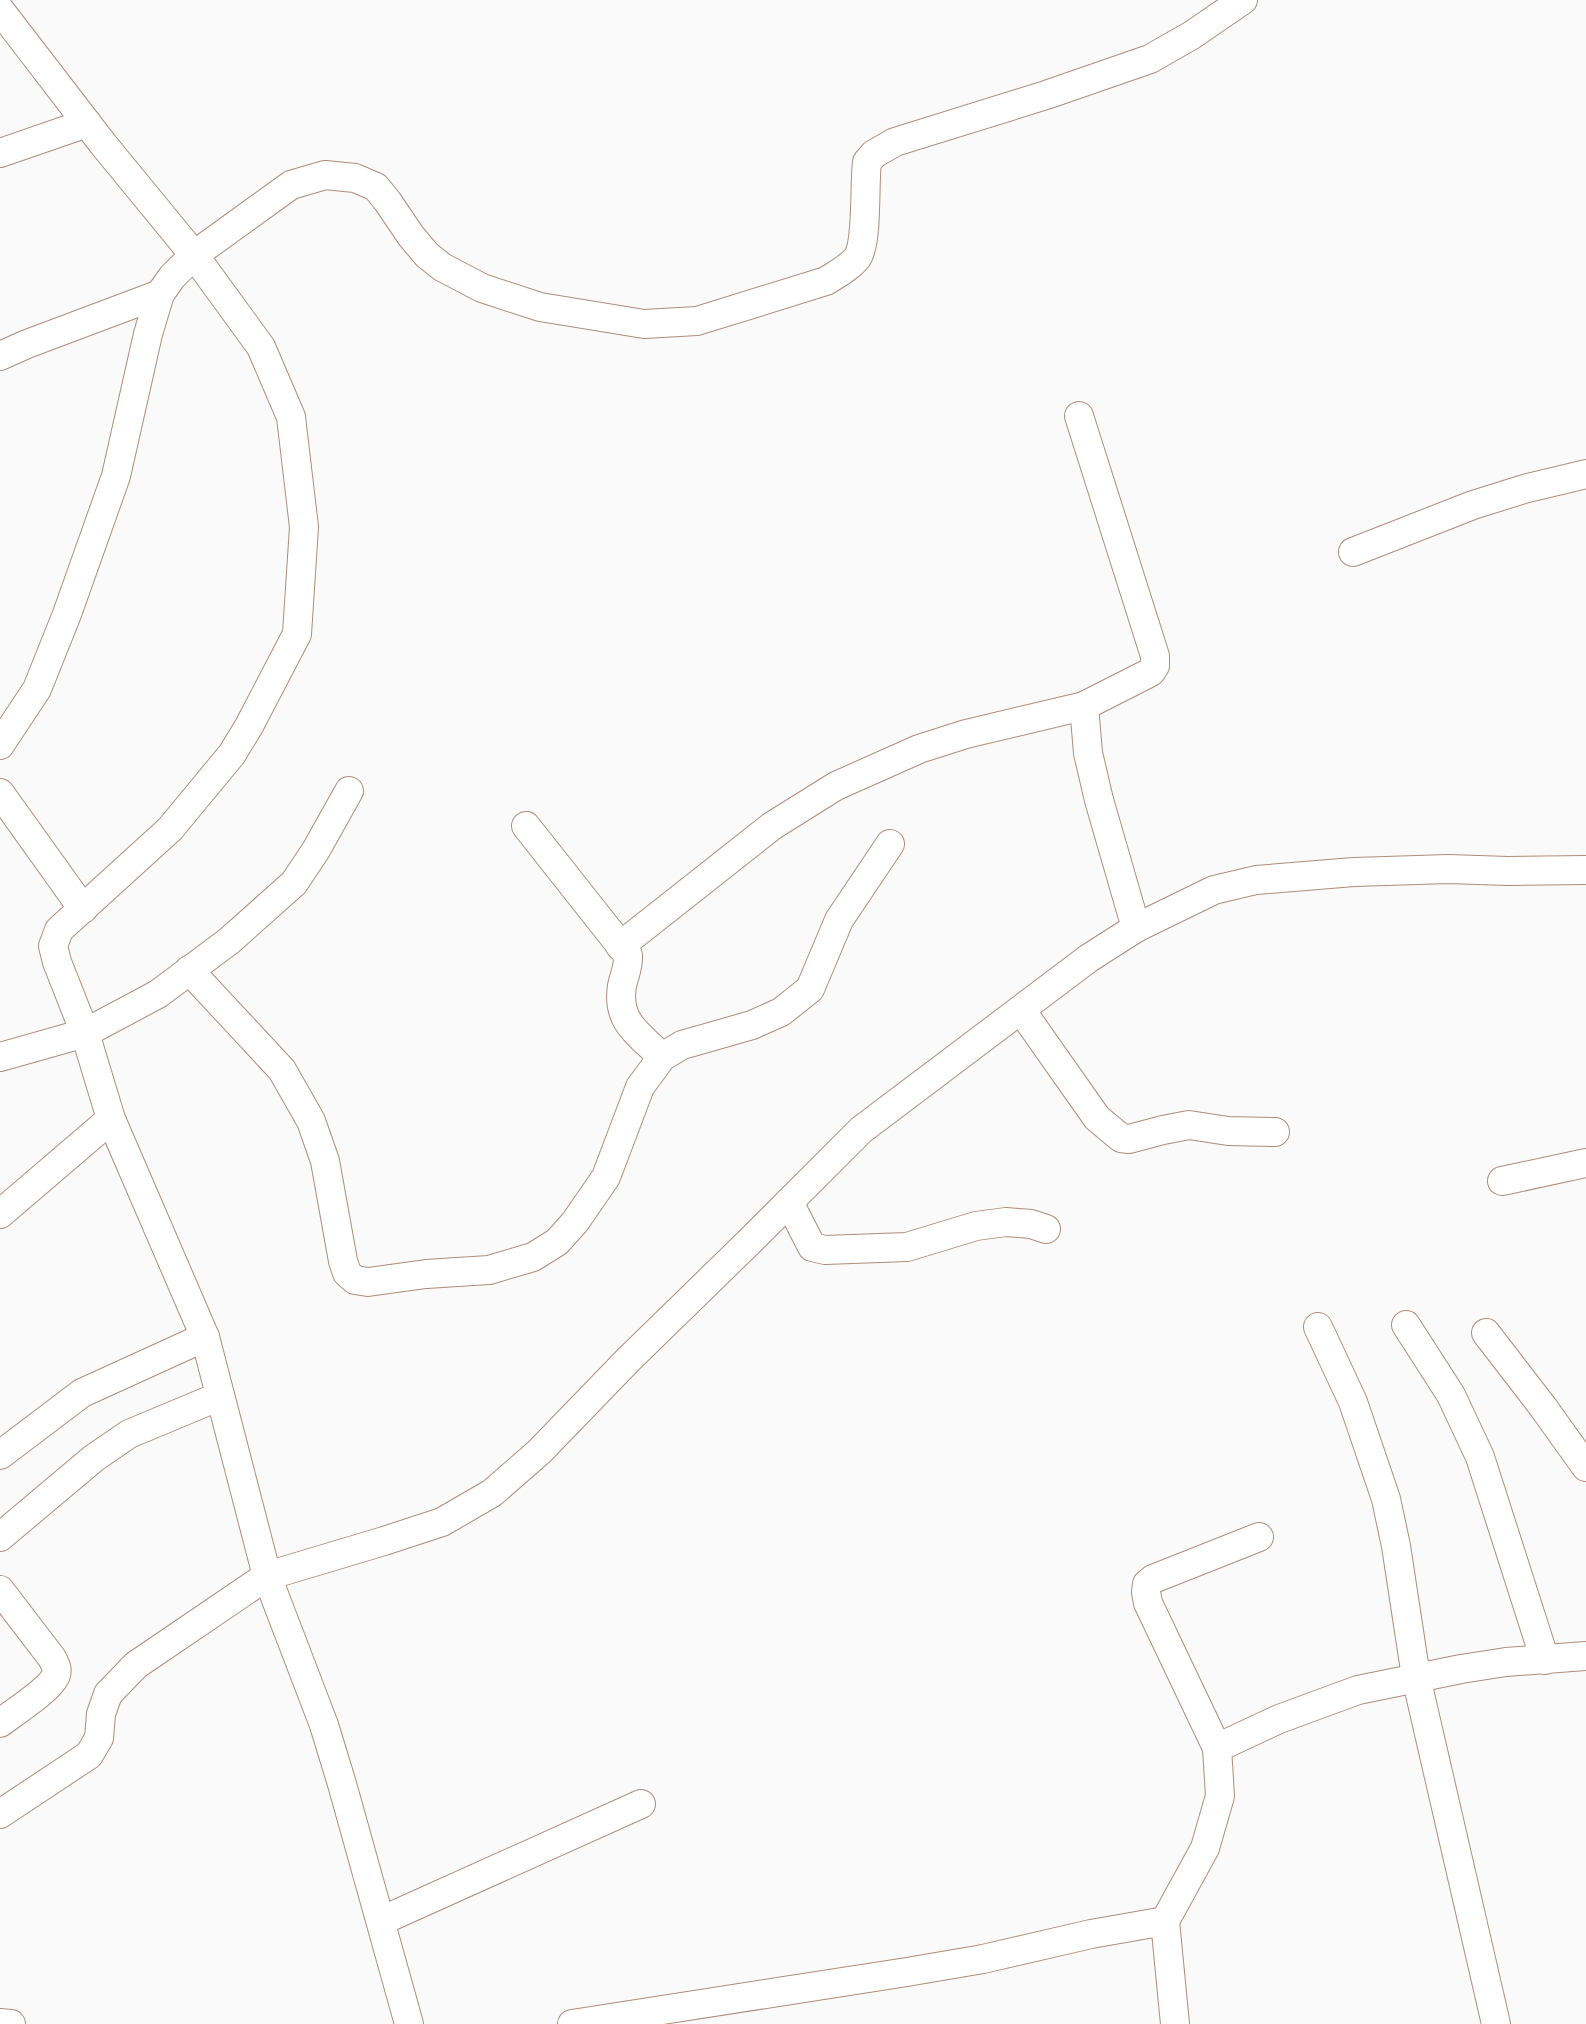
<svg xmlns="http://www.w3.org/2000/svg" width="1586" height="2024" font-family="'Titillium Web',sans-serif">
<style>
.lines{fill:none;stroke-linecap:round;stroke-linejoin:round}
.minor-casing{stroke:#ae8c7a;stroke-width:30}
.minor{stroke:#fff;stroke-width:28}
</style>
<rect width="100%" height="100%" fill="#fafafa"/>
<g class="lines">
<g class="minor-casing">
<g id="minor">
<polyline points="0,10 103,144 194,255 261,347 291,417 304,527 297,634 249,726 232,754 170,829 59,930 53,946 57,962 85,1033 111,1119 205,1337 267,1576 324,1725 342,1784 409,2024"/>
<polyline points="0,153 87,123"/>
<polyline points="0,356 27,344 160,294"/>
<polyline points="1353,552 1473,505 1524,489 1586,474"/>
<polyline points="1084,706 1088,753 1099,800 1136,928"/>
<path d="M0,745L37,689L67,614L116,476L148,334L160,294L172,277L194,255L291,185L325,175L355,178L376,187L388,202L411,236L427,255L442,267L482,288L540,307L644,324L697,321L826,281C837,274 849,268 857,258C868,243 864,183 867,162L874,154L895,142L1046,95L1150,59L1192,35L1243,0"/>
<polyline points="0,793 83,909"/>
<path d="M526,826L628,955C629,966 624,976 622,986C616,1022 639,1034 662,1057"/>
<polyline points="620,946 772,826 836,786 919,749 966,734 1084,706 1151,672 1155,666 1155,656 1079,416"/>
<polyline points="189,970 282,1070 311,1121 325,1161 343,1261 347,1273 355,1280 368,1282 426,1274 489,1270 533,1257 557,1242 575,1222 606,1177 640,1087 662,1057 682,1045 752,1025 781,1012 810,989 839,920 890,844"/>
<polyline points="1021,1010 1097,1118 1121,1138 1129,1139 1163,1130 1189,1125 1228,1131 1275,1132"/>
<polyline points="0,1057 85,1033 158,994 229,941 294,883 316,850 349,791"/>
<polyline points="1502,1181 1586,1163"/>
<polyline points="789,1202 812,1247 825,1250 907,1247 976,1226 1006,1222 1031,1224 1046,1229"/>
<polyline points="0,1214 111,1119"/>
<polyline points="1406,1325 1451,1395 1480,1457 1545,1660"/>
<polyline points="1318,1327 1353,1402 1386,1499 1396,1546 1416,1677 1496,2024"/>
<polyline points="1486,1333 1543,1407 1586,1467"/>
<polyline points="0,1455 82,1393 205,1337"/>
<polyline points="0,1537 94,1458 129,1434 220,1396"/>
<path d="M0,1590L52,1658C55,1664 59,1670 55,1677C49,1690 13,1713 0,1723"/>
<polyline points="1217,1748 1279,1719 1358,1690 1461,1669 1506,1662 1586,1656"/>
<polyline points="0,1814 89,1755 99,1738 101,1714 108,1694 136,1665 267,1576 384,1541 442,1522 492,1493 539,1452 628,1360 749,1242 861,1130 1089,958 1136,928 1214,890 1256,880 1354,872 1448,869 1508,871 1586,870"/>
<polyline points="381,1921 641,1804"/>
<polyline points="0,2023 11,2024"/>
<polyline points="572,2024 907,1972 983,1959 1091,1934 1165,1921"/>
<polyline points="1175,2024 1165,1921 1205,1848 1220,1796 1217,1748 1148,1603 1146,1592 1147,1584 1153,1579 1259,1537"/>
</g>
</g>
<use href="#minor" class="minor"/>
</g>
</svg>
